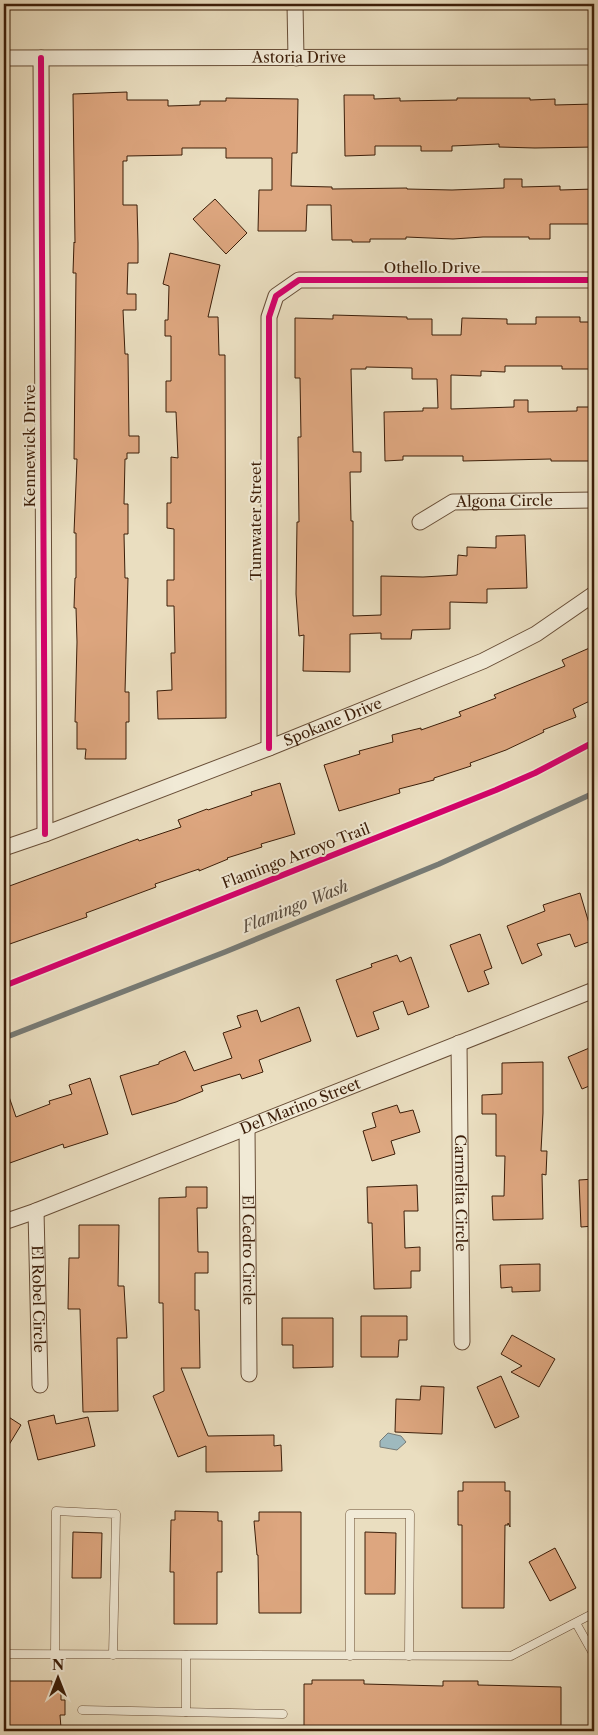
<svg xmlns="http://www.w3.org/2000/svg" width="598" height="1735" font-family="'Libre Caslon Text',serif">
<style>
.water{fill:#9eb9be;stroke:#777b76}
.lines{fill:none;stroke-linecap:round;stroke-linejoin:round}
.stream{stroke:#777b76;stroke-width:5.5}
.building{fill:#dda67f;stroke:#3c1e09}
.service-casing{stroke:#684e37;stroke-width:9}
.minor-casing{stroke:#684e37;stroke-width:17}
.service{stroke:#f1ead6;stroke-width:8}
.minor{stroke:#f1ead6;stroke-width:15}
.cycleway-casing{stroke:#f1ead6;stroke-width:9}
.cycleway{stroke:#d6006c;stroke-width:6}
.labels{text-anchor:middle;stroke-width:4;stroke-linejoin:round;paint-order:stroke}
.street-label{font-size:15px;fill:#3c1e09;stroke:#f1ead6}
.water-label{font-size:16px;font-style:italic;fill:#594c3f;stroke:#f1ead6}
</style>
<rect width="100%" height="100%" fill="#eadec0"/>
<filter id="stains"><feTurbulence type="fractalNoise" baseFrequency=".004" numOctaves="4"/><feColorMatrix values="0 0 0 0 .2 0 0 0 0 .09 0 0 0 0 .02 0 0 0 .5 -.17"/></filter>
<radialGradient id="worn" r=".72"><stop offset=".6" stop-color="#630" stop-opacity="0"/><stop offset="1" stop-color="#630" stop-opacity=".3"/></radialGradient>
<polygon class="water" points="388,1433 401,1436 406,1442 397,1450 380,1447 380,1441"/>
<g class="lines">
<polyline class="stream" points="4,1038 225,952 439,864 594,793"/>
</g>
<g class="building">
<polygon points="127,92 127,100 168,100 168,106 200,105 200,101 226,101 226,98 298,99 297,153 292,153 291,186 332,187 332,189 407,188 407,189 452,190 504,188 504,179 522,179 522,187 560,186 560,190 594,189 594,224 550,224 550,239 529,239 529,237 483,237 453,239 406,237 406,239 370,239 370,242 352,242 352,240 332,240 331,205 307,205 306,231 258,231 259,190 272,190 272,158 226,158 226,148 182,148 182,155 127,156 127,161 123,161 123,205 137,205 138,243 138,263 128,263 127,294 136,294 136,310 123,310 125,354 128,354 129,436 139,436 139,453 127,453 127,459 125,459 124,504 128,504 128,534 124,534 125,578 128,578 125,692 129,692 129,722 126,722 126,759 85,759 86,749 77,749 77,722 75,722 77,642 76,608 74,608 75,578 76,578 76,533 74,533 77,459 74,459 76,273 73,273 74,242 75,243 73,94"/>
<polygon points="344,95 374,95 374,99 400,98 400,101 457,100 457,98 530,98 530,100 555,99 555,105 594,104 594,147 535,148 499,147 499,144 452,146 452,151 421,151 421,146 375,146 375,155 345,156"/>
<polygon points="215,199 247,233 226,254 193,219"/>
<polygon points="170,253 220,265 208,317 218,317 219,355 225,355 226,718 158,719 157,691 172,690 171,653 175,653 174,606 167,606 167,580 174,580 174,529 167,528 167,503 171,503 171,457 178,458 176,412 166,412 166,381 171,381 171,336 165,336 165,320 168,320 169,286 163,284"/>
<polygon points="333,315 407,317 407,319 432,319 432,335 461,335 462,318 507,319 507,324 536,324 536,317 580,317 580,322 592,322 592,369 562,369 562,366 505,366 505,372 481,371 481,376 451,375 451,409 514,407 514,400 528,400 528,412 577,411 577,407 594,407 594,461 551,461 551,459 463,461 463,456 403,456 403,460 385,461 384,412 423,411 423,408 438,408 437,379 412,379 412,368 366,367 366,369 351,369 353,452 361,452 361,472 350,472 351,521 353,521 353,616 381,615 381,576 423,577 457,575 458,555 467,556 467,547 496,548 496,536 525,535 527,588 487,589 487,603 450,602 450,629 412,630 411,639 381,639 381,633 350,634 350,672 303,671 304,635 299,636 296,594 297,522 299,522 298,437 301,437 300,378 295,378 295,318 333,319"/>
<polygon points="594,646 594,699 573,709 576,717 543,730 544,732 506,750 470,763 471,766 434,778 434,780 399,789 400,793 339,811 324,765 360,754 359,751 393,742 392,735 421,728 421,730 461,716 459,712 496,698 494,695 565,666 562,660"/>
<polygon points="280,783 295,834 261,844 262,847 227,858 228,859 199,871 199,869 155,884 156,887 86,913 87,917 4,946 4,888 138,839 139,841 181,827 178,820 207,809 208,810 252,795 251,792"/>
<polygon points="580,893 594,940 575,947 570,934 537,944 542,955 522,964 507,926 545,911 543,905"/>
<polygon points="480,934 492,968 484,971 489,984 468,992 450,945"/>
<polygon points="397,955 400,962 411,957 429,1007 408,1015 403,1001 373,1012 379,1029 357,1037 336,980 372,967 371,964"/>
<polygon points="299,1007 311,1041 259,1060 263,1072 242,1079 240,1074 201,1086 203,1091 176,1102 132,1115 120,1076 159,1064 159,1062 185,1051 194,1071 232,1058 223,1033 241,1027 237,1016 257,1010 261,1022"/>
<polygon points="594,1046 594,1084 582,1089 568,1057"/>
<polygon points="543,1062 543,1113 541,1151 547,1151 546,1175 542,1174 543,1219 493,1220 492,1196 504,1196 505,1156 496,1156 496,1114 482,1114 482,1095 502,1094 502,1063"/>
<polygon points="90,1078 108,1134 64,1148 63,1144 7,1164 4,1154 4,1088 6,1088 16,1117 50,1104 49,1101 72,1094 69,1085"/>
<polygon points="397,1105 400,1113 413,1110 420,1132 391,1141 395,1154 372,1161 363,1131 376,1127 372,1113"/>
<polygon points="594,1179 594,1226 581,1227 579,1180"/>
<polygon points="417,1185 418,1211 404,1211 405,1248 420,1247 420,1271 411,1271 411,1288 374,1289 372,1223 368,1223 367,1187"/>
<polygon points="186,1187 207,1187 207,1208 197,1208 198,1252 208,1252 208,1273 195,1273 195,1310 199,1310 200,1368 181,1368 208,1436 274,1435 274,1446 281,1445 282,1471 206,1472 206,1446 178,1457 153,1396 164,1391 163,1303 159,1303 159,1198 186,1197"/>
<polygon points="79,1225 119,1225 118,1286 124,1286 127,1338 117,1338 118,1411 83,1412 80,1309 68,1309 69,1258 79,1258"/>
<polygon points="540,1264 540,1291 512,1292 512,1287 501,1288 500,1265"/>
<polygon points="361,1316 407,1316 407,1340 399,1340 398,1357 361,1357"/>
<polygon points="282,1318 333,1318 333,1367 293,1368 293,1345 282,1345"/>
<polygon points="512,1335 555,1359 539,1387 511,1372 522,1366 501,1354"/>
<polygon points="501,1376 519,1417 495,1428 477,1387"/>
<polygon points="421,1386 444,1387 442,1434 395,1432 396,1399 420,1400"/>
<polygon points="4,1414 21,1425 4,1453"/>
<polygon points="54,1415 56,1424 88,1417 95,1446 38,1460 28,1421"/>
<polygon points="463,1482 505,1482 505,1491 510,1491 510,1527 508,1523 508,1525 505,1525 504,1608 462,1608 462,1525 458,1525 458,1491 463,1491"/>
<polygon points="175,1511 218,1512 218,1521 222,1521 222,1572 217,1572 217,1624 174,1624 174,1572 170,1572 171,1520 175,1520"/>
<polygon points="259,1512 301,1512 301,1613 259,1613 258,1555 257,1555 254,1521 259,1521"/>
<polygon points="73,1532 102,1533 101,1578 72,1578"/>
<polygon points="365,1532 396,1533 395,1594 365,1594"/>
<polygon points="555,1548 576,1588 550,1601 529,1562"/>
<polygon points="312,1680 364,1680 364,1684 443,1686 443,1681 478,1681 478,1685 561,1687 561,1728 478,1728 478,1731 443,1731 443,1727 395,1727 395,1731 312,1731 312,1726 304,1726 304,1684 312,1684"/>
<polygon points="4,1681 52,1681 52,1686 61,1686 61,1700 65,1700 65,1715 60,1715 61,1728 52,1728 52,1731 17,1731 17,1728 4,1727"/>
</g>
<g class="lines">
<g class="service-casing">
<g id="service">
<polyline points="576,1623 594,1655"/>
<polyline points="4,1654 511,1656 594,1613"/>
<polyline points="55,1655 56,1511 116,1514 113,1655"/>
<polyline points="186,1655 186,1712"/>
<polyline points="350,1656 350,1514 410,1514 409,1656"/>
<polyline points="82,1710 283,1714"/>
</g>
</g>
<g class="minor-casing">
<g id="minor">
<polyline points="295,4 296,58"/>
<path id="s1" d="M4,58L594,57"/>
<polyline points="41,58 45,834"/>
<path id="s2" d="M420,522L453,502L594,500"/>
<polyline points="269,748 269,317 276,296 299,280 594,280"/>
<path id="s3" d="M4,848L45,834L269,748L483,661L536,634L594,594"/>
<path id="s4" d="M459,1043L462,1342"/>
<path id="s5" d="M247,1128L249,1374"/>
<path id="s6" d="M36,1211L40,1385"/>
<path id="s7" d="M4,1222L36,1211L594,990"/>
</g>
</g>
<use href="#service" class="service"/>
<use href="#minor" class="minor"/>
<g class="cycleway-casing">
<g id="cycleway">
<polyline points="41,58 45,834"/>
<polyline points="269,748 269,317 276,296 299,280 594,280"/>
<polyline points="4,986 496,790 535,773 594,742"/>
</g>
</g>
<use href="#cycleway" class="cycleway"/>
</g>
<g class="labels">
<g class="street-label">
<text dy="5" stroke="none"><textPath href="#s1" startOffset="295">Astoria Drive</textPath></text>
<text x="432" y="273">Othello Drive</text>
<text transform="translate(30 446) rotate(-90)" y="5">Kennewick Drive</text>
<text dy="5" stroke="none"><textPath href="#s2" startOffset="90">Algona Circle</textPath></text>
<text transform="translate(256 521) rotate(-90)" y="5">Tumwater Street</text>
<text dy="5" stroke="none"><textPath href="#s3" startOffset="352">Spokane Drive</textPath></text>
<text transform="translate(296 856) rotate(-21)" y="5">Flamingo Arroyo Trail</text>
<text dy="5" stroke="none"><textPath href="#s7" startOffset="318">Del Marino Street</textPath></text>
<text dy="5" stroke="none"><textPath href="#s4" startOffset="150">Carmelita Circle</textPath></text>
<text dy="5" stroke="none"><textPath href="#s5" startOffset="122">El Cedro Circle</textPath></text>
<text dy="5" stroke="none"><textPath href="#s6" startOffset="88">El Robel Circle</textPath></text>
</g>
<g class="water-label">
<text transform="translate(295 906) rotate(-22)" y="6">Flamingo Wash</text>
</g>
</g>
<rect width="598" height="1735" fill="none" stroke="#eadec0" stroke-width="20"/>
<rect x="5" y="5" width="588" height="1725" fill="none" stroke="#3c1e09" stroke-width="2.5"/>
<rect x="10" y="10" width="578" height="1715" fill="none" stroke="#3c1e09"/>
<g transform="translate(58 1678)" stroke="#f1ead6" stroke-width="4" paint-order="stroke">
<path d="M0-4L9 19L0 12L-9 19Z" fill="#3c1e09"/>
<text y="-8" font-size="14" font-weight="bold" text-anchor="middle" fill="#3c1e09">N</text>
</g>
<rect width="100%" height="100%" filter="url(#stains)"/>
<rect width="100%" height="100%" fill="url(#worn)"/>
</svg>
